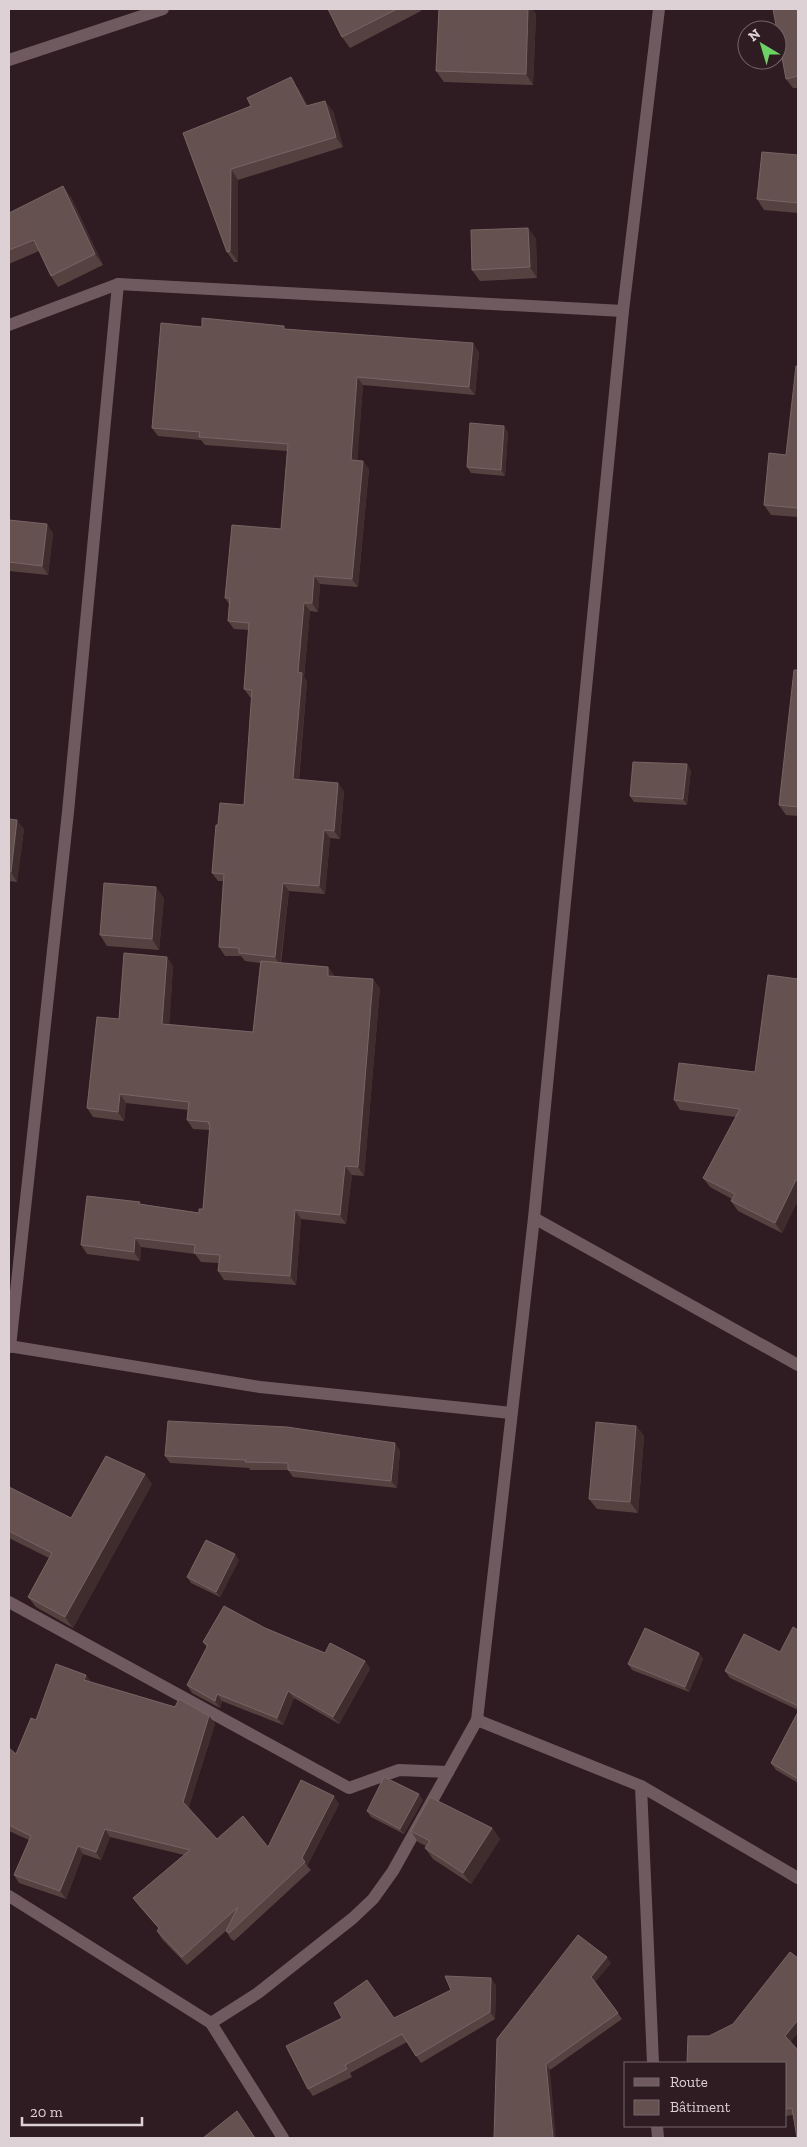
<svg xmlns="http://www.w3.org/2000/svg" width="807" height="2147" font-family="'Zilla Slab',serif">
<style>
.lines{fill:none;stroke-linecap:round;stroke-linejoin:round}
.minor{stroke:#6f5a60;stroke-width:12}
.wall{fill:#554240}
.shaded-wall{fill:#3f2c2d}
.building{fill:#645150;stroke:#776565}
</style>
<rect width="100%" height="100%" fill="#2e1c22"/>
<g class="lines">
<g class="minor">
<polyline points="9,60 163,9"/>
<polyline points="9,325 118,284 623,311"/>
<polyline points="534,1218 798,1365"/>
<polyline points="9,1346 260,1387 511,1413"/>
<polyline points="10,1347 68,812 118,284"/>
<polyline points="9,1602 349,1788 399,1770 448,1772"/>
<polyline points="477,1720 641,1786 798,1878"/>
<polyline points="641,1786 653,2063"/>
<polyline points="9,1896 211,2023 283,2138"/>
<polyline points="211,2023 258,1993 353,1918 373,1899 393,1871 477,1720 534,1218 623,311 659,9"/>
<polyline points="657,2126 658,2138"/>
</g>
</g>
<g class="wall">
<polygon points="328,9 420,9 421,11 350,48 342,37"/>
<polygon points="439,9 532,9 536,14 533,85 444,82 436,71"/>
<polygon points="798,9 798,88 793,88 786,79"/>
<polygon points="298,88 308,106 333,111 343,147 238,180 238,262 234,262 227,252 183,133"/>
<polygon points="798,155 798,213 764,210 757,199"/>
<polygon points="71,197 103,265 58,287 51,276 39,251 9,264 9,208 10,212"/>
<polygon points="528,228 536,239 537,278 480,281 472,270"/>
<polygon points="202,327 286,329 479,352 475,395 363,385 357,460 369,469 358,587 320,584 318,612 310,611 304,677 307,681 299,780 344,791 340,839 330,838 325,894 289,891 281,963 328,967 334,976 380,988 364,1176 352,1175 346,1224 301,1219 296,1285 224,1280 218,1271 219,1263 201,1262 195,1254 141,1247 140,1261 87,1254 81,1245 141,1204 199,1213 203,1209 210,1130 193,1129 187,1120 188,1110 126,1103 124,1121 93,1117 87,1108 119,1019 173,966 169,1024 253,1032 260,963 245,961 241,956 225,956 219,947 223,881 218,881 212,873 218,825 244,805 252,698 250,697 244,689 249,630 234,629 228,621 229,604 225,598 281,529 287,451 205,445 201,440 158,436 152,428"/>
<polygon points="798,366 798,517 771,515 764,505 786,455"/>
<polygon points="508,432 505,476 471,473 467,467"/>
<polygon points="9,520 53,533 48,575 9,571"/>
<polygon points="798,670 798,816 786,815 779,805"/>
<polygon points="691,770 687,805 634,802 630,796"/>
<polygon points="9,819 24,829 17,882 9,881"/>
<polygon points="164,898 159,950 107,946 100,935"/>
<polygon points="798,979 798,1200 782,1233 738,1211 731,1201 732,1199 710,1187 703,1178 736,1117 680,1110 674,1100 755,1072"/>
<polygon points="636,1426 644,1436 638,1513 597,1509 589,1499"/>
<polygon points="400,1450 397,1488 293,1477 288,1470 250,1470 249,1468 170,1463 165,1456"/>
<polygon points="152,1484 73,1628 36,1607 28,1597 49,1558 9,1538 9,1487 71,1518"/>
<polygon points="239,1560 220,1597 191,1583 187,1577"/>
<polygon points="265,1628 325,1653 365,1661 370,1669 339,1724 294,1698 283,1725 222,1701 220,1708 192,1693 187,1685 207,1648 203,1642"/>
<polygon points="798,1630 798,1710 730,1678 725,1671 780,1652"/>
<polygon points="699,1653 703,1659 689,1692 632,1670 628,1664"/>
<polygon points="86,1675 91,1682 175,1707 209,1716 215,1724 188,1809 217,1839 268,1847 339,1804 307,1866 311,1870 234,1941 231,1939 226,1931 227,1930 187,1965 162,1939 157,1931 159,1929 139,1906 133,1898 184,1855 110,1837 101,1860 83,1854 66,1899 19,1883 14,1875 29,1840 9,1831 9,1748 16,1754 36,1720"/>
<polygon points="798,1712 798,1783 776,1770 771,1763"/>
<polygon points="423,1800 404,1834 371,1817 367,1811"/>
<polygon points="492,1828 500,1839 471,1884 433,1859 425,1848 426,1846 418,1842 411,1831"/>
<polygon points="611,1963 595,1982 622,2019 550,2070 497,2039"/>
<polygon points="496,1985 495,2019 421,2063 407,2042 350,2073 352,2077 313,2096 308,2089 394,2018"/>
<polygon points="791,2042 793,2115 786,2116 786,2063"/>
</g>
<g class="shaded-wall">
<polygon points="528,9 532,9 536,14 533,85 526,74"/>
<polygon points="291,77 298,88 314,117 306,106"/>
<polygon points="325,101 333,111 343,147 336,137"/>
<polygon points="231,169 238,180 238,262 230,251"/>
<polygon points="63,186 71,197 103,265 95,254"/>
<polygon points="528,228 536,239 537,278 530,267"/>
<polygon points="473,343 479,352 475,395 469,387"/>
<polygon points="357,377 363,385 357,468 351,460"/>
<polygon points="504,426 508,432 505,476 501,470"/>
<polygon points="363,461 369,469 358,587 352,579"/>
<polygon points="47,524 53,533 48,575 42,566"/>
<polygon points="314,576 320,584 318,612 312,603"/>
<polygon points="304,603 310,611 304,677 307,681 298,787 293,779 298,672"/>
<polygon points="687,764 691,770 687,805 683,799"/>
<polygon points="338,783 344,791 340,839 334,831"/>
<polygon points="17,820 24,829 17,882 11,872"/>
<polygon points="324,830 330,838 325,894 319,886"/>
<polygon points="283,883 289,891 280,965 275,957"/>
<polygon points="156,887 164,898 159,950 152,939"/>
<polygon points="167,957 173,966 169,1033 162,1024"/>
<polygon points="328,967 335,976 328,976"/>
<polygon points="373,979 380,988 364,1176 358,1167"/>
<polygon points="120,1094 126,1103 124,1121 118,1112"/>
<polygon points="345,1166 352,1175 346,1224 340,1215"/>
<polygon points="796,1180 798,1182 798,1200 782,1233 775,1223"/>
<polygon points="295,1210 301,1219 296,1285 290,1276"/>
<polygon points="135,1238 141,1247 140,1261 134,1252"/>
<polygon points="636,1426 644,1436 638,1513 630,1502"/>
<polygon points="395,1443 400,1450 397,1488 391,1481"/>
<polygon points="145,1474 152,1484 73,1628 65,1617"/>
<polygon points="235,1554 239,1560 220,1597 216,1592"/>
<polygon points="699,1653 703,1659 689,1692 685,1687"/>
<polygon points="365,1661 370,1669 339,1724 333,1717"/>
<polygon points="86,1675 92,1683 84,1680"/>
<polygon points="288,1691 294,1698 283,1725 277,1718"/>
<polygon points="217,1694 222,1701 220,1708 215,1701"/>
<polygon points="209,1716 215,1724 188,1810 183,1802"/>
<polygon points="419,1794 423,1800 404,1834 400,1829"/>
<polygon points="334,1796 339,1804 307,1866 302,1858"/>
<polygon points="492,1828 500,1839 471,1884 463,1873"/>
<polygon points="105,1829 110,1837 101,1860 96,1852"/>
<polygon points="78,1846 83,1854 66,1899 60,1891"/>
<polygon points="607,1957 611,1963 595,1982 591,1977"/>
<polygon points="491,1978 496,1985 495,2019 490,2012"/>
<polygon points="798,2020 798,2033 790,2043 785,2036"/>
<polygon points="546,2064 550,2070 556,2138 553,2138"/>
</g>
<g class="building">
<polygon points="328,9 397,9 342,37"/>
<polygon points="439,9 528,9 526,74 436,71"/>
<polygon points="773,9 798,9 798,76 786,79"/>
<polygon points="291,77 306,106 325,101 336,137 231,169 230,251 227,252 183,133 251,106 247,98"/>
<polygon points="762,152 798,155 798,203 757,199"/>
<polygon points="63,186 95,254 51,276 34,240 9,250 9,213"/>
<polygon points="528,228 530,267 472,270 471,230"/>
<polygon points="202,318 284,326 284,329 473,343 469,387 357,377 351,460 363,461 352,579 314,576 312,603 304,603 298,672 302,673 293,779 338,783 334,831 324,830 319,886 283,883 275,957 239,953 239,948 219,947 224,874 212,873 216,825 218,825 220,803 244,805 252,690 244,689 249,623 228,621 230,598 225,598 232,525 281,529 288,444 199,437 200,432 152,428 161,323 202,327"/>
<polygon points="796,366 798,366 798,508 764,505 769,453 786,455"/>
<polygon points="470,423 504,426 501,470 467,467"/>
<polygon points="9,520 47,524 42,566 9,562"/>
<polygon points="794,670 798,670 798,807 779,805"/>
<polygon points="633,762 687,764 683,799 630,796"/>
<polygon points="9,819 17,820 11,872 9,872"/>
<polygon points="104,883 156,887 152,939 100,935"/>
<polygon points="124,953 167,957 162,1024 253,1032 261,961 328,967 328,976 373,979 358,1167 345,1166 340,1215 295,1210 290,1276 218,1271 220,1255 194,1253 195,1245 135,1238 134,1252 81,1245 87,1196 140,1202 139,1204 199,1213 199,1209 203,1209 210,1124 208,1124 209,1122 187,1120 189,1102 120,1094 118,1112 87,1108 97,1017 119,1019"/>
<polygon points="768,975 798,979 798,1181 796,1180 775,1223 731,1201 735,1194 703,1178 740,1109 674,1100 679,1063 755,1072"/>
<polygon points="168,1421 287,1427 395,1443 391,1481 288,1470 288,1463 245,1462 246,1460 165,1456"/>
<polygon points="596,1422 636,1426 630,1502 589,1499"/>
<polygon points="106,1456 145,1474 65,1617 28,1597 52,1553 9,1531 9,1487 71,1518"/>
<polygon points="206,1540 235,1554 216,1592 187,1577"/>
<polygon points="224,1606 265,1628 325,1653 330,1643 365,1661 333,1717 288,1691 277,1718 217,1694 215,1701 187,1685 208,1645 203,1642"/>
<polygon points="793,1627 798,1630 798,1706 725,1671 744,1634 780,1652"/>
<polygon points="645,1628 699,1653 685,1687 628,1664"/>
<polygon points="56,1664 86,1675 84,1680 175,1707 179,1699 209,1716 183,1802 217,1839 243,1816 268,1847 301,1780 334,1796 302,1858 305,1862 229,1933 226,1931 238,1907 182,1957 157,1931 159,1928 133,1898 190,1850 105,1829 96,1852 78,1846 60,1891 14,1875 31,1836 9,1825 9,1748 16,1754 31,1718 36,1720"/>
<polygon points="798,1712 798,1779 771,1763"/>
<polygon points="384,1777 419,1794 400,1829 367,1811"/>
<polygon points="430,1797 492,1828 463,1873 425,1848 430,1841 411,1831"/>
<polygon points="578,1935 607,1957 591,1977 618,2013 546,2064 553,2138 494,2138 497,2039"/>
<polygon points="790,1952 798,1958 798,2020 785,2036 798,2050 798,2138 797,2138 792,2108 786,2109 786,2063 687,2063 688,2036 709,2036 733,2024"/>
<polygon points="445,1976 491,1978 490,2012 416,2056 402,2034 345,2065 347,2069 308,2089 286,2046 342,2018 334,2003 367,1980 394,2018 451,1990"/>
<polygon points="237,2111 255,2138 203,2138"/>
</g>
<rect width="807" height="2147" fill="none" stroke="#ded1d5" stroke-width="20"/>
<rect x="624" y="2062" width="162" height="65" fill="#2e1c22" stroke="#74646a"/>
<rect x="634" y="2078" width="25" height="8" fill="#6f5a60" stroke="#74646a"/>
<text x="670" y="2087" font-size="15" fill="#ded1d5">Route</text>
<rect x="634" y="2100" width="25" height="15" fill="#645150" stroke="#74646a"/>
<text x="670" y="2112" font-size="15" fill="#ded1d5">Bâtiment</text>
<g transform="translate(762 45) rotate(322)"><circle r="24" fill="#2e1c22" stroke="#74646a"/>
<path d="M0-4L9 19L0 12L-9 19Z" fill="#6bd363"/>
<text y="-8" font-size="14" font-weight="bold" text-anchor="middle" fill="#ded1d5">N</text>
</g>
<path d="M22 2117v8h120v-8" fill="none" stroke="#ded1d5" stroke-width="2.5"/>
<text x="30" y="2117" font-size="15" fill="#ded1d5" stroke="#2e1c22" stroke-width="4" paint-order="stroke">20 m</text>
</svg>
